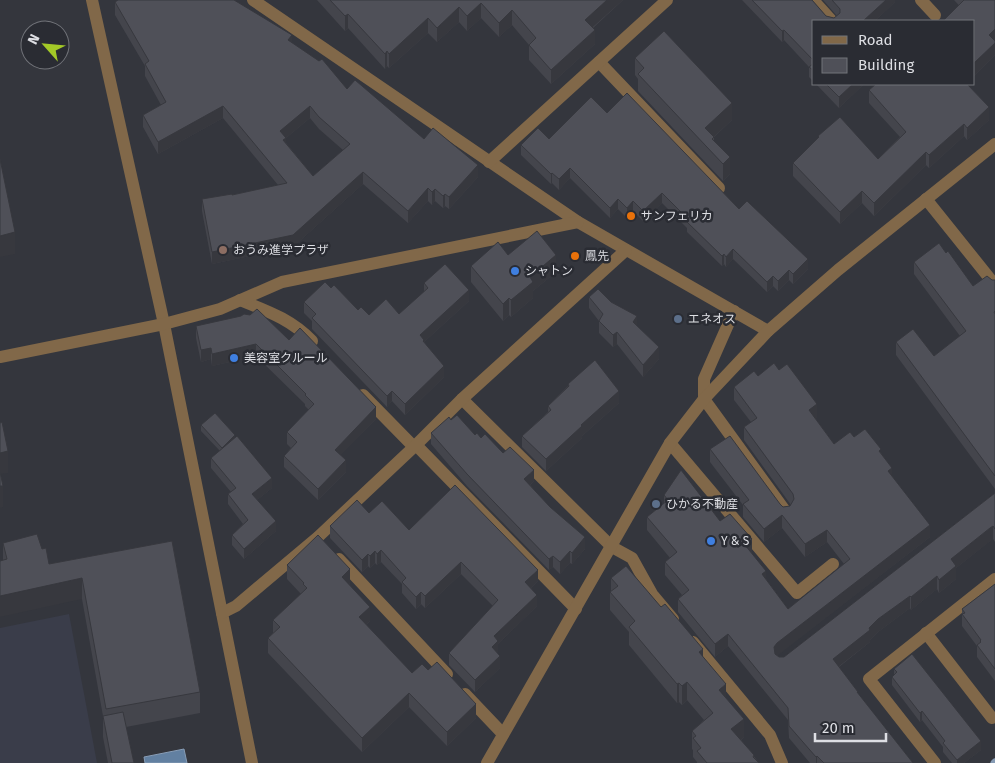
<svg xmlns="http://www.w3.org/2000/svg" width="995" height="763" font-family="'Fira Sans','Noto Sans JP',sans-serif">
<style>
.built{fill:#3a3d4a}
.water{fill:#6280a1;stroke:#879cb5}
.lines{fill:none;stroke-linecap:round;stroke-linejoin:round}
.stream{stroke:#879cb5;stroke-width:7}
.minor{stroke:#816849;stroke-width:12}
.wall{fill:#44454c;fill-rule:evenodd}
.shaded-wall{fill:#37383e}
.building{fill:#4f5058;stroke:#37383e;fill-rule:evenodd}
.food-dot{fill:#e8710a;stroke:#2a2c33;stroke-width:2}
.education-dot{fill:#8d6e63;stroke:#2a2c33;stroke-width:2}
.shop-dot{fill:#3f7fe0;stroke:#2a2c33;stroke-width:2}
.service-dot{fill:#5c6f8a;stroke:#2a2c33;stroke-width:2}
.labels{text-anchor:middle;stroke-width:5;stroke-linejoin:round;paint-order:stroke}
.poi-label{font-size:12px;fill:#dedfe4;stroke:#2a2c33;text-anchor:start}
</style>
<rect width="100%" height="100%" fill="#34363d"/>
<polygon class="built" points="69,614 97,763 0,763 0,628"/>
<polygon class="water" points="184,749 187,763 145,763 144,757"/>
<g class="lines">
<polyline class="stream" points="994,763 995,762"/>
<g class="minor">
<polyline points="92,0 164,324 252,763"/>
<polyline points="253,0 578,222 768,331"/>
<polyline points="813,0 832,21"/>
<polyline points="921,0 935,15"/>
<polyline points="599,62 719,188"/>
<polyline points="489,162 667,0"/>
<polyline points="926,199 995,285"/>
<path d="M240,300C267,311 291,319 312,341"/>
<polyline points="734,311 704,379 704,399 786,512"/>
<polyline points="0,357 164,324 220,309 282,282 578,222"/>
<polyline points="363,395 414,447"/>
<polyline points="462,399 612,547 632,558 652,594 673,619"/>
<polyline points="670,443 797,593 833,564"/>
<polyline points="416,445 576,609"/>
<polyline points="339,559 447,674"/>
<polyline points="222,613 236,606 318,537 416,445 462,399 626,250"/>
<polyline points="926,633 992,718"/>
<polyline points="693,642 770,735 782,763"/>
<polyline points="465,694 503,734"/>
<polyline points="487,763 670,443 704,399 768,331 838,270 995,144"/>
<polyline points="935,763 869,679 995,579"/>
</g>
</g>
<g class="wall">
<polygon points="317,0 623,0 593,28 595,44 551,84 529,60 529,45 512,25 499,37 481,18 467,31 459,22 437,42 428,33 389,68 387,66 385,69 348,28 345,31"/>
<polygon points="742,0 812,0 826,16 834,18 837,16 823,0 895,0 895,2 875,21 814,21 814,82 809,77 809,67 784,40 782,42"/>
<polygon points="954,0 995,0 995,55 974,76 974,21"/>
<path d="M115,2L292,43L347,89L424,139L478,177L449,209L445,206L443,208L435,201L432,205L428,201L408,223L363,184L293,247L212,264L202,211V199L232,195L278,185L223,118L158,154L143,127V115L161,105L145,76V66L115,15ZM310,118L319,129L343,150L313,176L286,143V138Z"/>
<polygon points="635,58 732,120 714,137 714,141 730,174 723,181 638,91 638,79 635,75"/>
<polygon points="816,84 864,84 839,108"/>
<polygon points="869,90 989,120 967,140 964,136 929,168 926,165 874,216 862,203 840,224 793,176 793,163 818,139 818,136 878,159 900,137 869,103"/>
<polygon points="607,113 739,209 808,269 793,284 789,280 778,291 773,286 767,292 733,259 726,267 724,264 722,266 687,232 687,228 662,203 643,221 633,211 627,218 618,209 610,218 570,178 559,190 552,183 551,184 521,155 521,145 549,139"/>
<polygon points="946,253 973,286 992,280 995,280 995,489 896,355 896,342 934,356 960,336 914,274 914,262"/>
<polygon points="508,255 556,272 533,291 533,298 511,317 509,315 503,321 471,282 471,266"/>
<polygon points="424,283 469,301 424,342 444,377 405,415 392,401 387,407 312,329 312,321 304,313 304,302 331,288 358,310 369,315 399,314 424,292"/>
<polygon points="589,297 637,326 659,359 643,377 617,344 613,347 599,333 599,321 589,308"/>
<polygon points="196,326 289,340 376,419 340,455 346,472 318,500 284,467 284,456 291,448 287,444 287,432 309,410 305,406 305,404 256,356 212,366 211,359 201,362 196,338"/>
<polygon points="758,376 817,417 815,418 834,444 854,437 881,453 892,476 930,537 777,655 779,657 784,657 995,493 995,542 993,539 990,541 956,568 956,579 939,593 937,589 911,610 910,608 878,632 870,640 870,642 839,667 858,694 913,763 810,763 789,738 788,720 728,646 715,657 678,612 678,599 682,595 665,575 665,562 670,558 647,530 647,517 664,503 664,495 720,521 752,552 751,553 766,579 788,609 844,564 827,542 805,557 782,528 764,542 743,517 743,505 710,462 710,449 783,507 790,506 791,505 744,440 744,427 751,422 734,400 734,387"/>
<polygon points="568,384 619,403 582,436 582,438 546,471 522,447 522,436 548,412 548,406 568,386"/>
<polygon points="451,420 481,438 534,481 530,485 585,549 572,564 570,563 560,574 553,567 549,570 467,486 431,444 431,433"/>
<polygon points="201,425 235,438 272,488 257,500 276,531 244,559 232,545 232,535 243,524 228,504 228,494 231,492 211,468 211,458 220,451 201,431"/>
<polygon points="369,513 538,581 531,588 537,606 498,644 497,653 500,668 475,692 449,665 449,653 493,606 461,574 425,608 421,604 416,609 402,593 402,584 381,562 377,565 375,563 370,568 368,566 362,572 330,538 330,526"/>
<polygon points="172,541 200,692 200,713 126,727 134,763 108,763 103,737 103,716 82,599 3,560 3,543 42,549 49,564"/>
<polygon points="287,565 350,583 349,584 370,621 366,625 412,673 476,718 447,746 409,707 362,752 268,653 268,638 273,633 273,620 301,594 287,579"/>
<polygon points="611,578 703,657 726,698 744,737 741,740 759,763 697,763 697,762 693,757 693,750 692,749 692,731 704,720 687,700 682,705 679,702 677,703 629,645 629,632 610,610 610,592 611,591"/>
<polygon points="995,584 995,681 977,657 977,646 962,626 962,609"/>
<polygon points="894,669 981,750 964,763 952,763 943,752 943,747 922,720 920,722 892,685 892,677 894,675"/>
</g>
<g class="shaded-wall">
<polygon points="607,0 623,0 585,34 585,20"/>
<polygon points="886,0 895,0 895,2 875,21 863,21"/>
<polygon points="481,3 481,18 467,31 467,16"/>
<polygon points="459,7 459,22 437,42 437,28"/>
<polygon points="512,10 512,25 499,37 499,23"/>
<polygon points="348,14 348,28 345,31 345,16"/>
<polygon points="428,18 428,33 389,68 389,54"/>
<polygon points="995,29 995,42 989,35"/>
<polygon points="595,30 595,44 551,84 551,70"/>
<polygon points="784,30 784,40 782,42 782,31"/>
<polygon points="292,35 292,47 288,40"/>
<polygon points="995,43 995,55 974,76 974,63"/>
<polygon points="387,51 387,66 385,69 385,54"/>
<polygon points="853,84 864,84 839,108 839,97"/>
<polygon points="732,103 732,120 705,145 705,128"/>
<polygon points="223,106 223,118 158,154 158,142"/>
<polygon points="310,106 310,118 286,138 286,150 280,131"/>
<polygon points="989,107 989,120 967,140 967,128"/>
<polygon points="964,124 964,136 929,168 929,155"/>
<polygon points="926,152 926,165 874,216 874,203"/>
<polygon points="730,157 730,174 723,181 723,164"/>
<polygon points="478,165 478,177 449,209 449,197"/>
<polygon points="570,168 570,178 559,190 559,179"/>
<polygon points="363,172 363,184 293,247 212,264 212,252"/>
<polygon points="552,173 552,183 551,184 551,174"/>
<polygon points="428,188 428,201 408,223 408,211"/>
<polygon points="435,189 435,201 432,205 432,192"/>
<polygon points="862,191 862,203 840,224 840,212"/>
<polygon points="662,193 662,203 643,221 643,211"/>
<polygon points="445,194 445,206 443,208 443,196"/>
<polygon points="618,199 618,209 610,218 610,208"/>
<polygon points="633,201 633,211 627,218 627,208"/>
<polygon points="15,232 15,254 0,257 0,236"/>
<polygon points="733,249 733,259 726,267 726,257"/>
<polygon points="724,254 724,264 722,266 722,256"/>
<polygon points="556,255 556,272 533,291 533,298 511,317 511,300 530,277"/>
<polygon points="808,259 808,269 793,284 793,274"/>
<polygon points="789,270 789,280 778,291 778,281"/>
<polygon points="773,276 773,286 767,292 767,282"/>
<polygon points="469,290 469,301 424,342 424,350 420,335"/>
<polygon points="509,298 509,315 503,321 503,304"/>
<polygon points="637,316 637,327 633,322"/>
<polygon points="617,332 617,344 613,347 613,335"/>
<polygon points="256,344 256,356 212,366 212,354"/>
<polygon points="659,347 659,359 643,377 643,365"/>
<polygon points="211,348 211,359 201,362 201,350"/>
<polygon points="444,366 444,377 405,415 405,404"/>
<polygon points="392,391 392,401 387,407 387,396"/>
<polygon points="619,391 619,403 582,436 582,438 546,471 546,459 581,425"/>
<polygon points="817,404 817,417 809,423 809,410"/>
<polygon points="376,407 376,419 335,461 335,450"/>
<polygon points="235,435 235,441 222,448"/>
<polygon points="8,451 8,473 0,474 0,453"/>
<polygon points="346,460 346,472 318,500 318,489"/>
<polygon points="892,468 892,481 888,471"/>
<polygon points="534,470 534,481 524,490 524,479"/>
<polygon points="272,478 272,488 252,504 252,494"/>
<polygon points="0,486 3,486 3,507 0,508"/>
<polygon points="782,515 782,528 764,542 764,529"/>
<polygon points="276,521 276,531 244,559 244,549"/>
<polygon points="930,525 930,537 777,656 774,659 774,647 777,643"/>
<polygon points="993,526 993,539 956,568 956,579 939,593 939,580 951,559"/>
<polygon points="827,530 827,542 805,557 805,544"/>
<polygon points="585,537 585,549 572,564 572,553"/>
<polygon points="752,539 752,552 745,558 745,545"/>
<polygon points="381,550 381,562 377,565 377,554"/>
<polygon points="375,551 375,563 370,568 370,556"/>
<polygon points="570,551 570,563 560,574 560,562"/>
<polygon points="368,554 368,566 362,572 362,560"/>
<polygon points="553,556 553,567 549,570 549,559"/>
<polygon points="461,562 461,574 425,608 425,596"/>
<polygon points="350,569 350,583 342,591 342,577"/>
<polygon points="538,570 538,581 525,594 525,582"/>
<polygon points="766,571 766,584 762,574"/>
<polygon points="937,576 937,589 911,610 911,597"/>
<polygon points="82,578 82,599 0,617 0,596"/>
<polygon points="421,592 421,604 416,609 416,597"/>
<polygon points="537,595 537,606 498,644 498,652 492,658 492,647 494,636"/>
<polygon points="910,596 910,608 878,632 870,640 870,642 833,671 833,659 869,628 878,619"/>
<polygon points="370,607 370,621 359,631 359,617"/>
<polygon points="728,634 728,646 715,657 715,644"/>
<polygon points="703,649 703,667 699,652"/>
<polygon points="500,656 500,668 475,692 475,680"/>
<polygon points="687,682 687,700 682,705 682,686"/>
<polygon points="679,683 679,702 677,703 677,684"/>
<polygon points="726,684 726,702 719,690"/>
<polygon points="409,693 409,707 362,752 362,738"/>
<polygon points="476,704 476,718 447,746 447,732"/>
<polygon points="922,711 922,720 920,722 920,713"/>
<polygon points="744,719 744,737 731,748 731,729"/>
<polygon points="981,741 981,750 964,763 957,763 957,760"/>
<polygon points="817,756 817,763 816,763 816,757"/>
</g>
<g class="building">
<path d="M118,0H234L292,35L288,40L319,61L322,59L347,89L355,80L424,139L433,128L478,165L449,197L445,194L443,196L435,189L432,192L428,188L408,211L363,172L293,235L212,252L202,199L232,194V195L287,183L223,106L158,142L143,115L166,102L145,64L149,61L115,2ZM310,106L319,117L350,144L313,176L283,140L286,138L280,131Z"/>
<polygon points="330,0 607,0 585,20 595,30 551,70 529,45 536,38 512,10 499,23 481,3 467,16 459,7 437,28 428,18 389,54 387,51 385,54 348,14 345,16"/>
<polygon points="752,0 812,0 826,16 834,18 840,13 840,9 832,0 886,0 863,21 814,21 814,61 784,30 782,31"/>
<polygon points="964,0 995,0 995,29 989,35 995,41 995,43 974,63 974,21 943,21"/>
<polygon points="664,31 732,103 705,128 714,137 712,139 730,157 723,164 638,74 644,68 635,58"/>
<polygon points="814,63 814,71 809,67"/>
<polygon points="826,84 853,84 839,97"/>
<polygon points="876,84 967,84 989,107 967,128 964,124 929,155 926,152 874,203 862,191 840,212 793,163 819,137 818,136 840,117 878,159 906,132 869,90"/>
<polygon points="627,93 739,209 747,201 808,259 793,274 789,270 778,281 773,276 767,282 733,249 726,257 724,254 722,256 687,222 689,220 662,193 643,211 633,201 627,208 618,199 610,208 570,168 559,179 552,173 551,174 521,145 538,128 549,139 591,97 607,113"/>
<polygon points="0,159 15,232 0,236"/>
<polygon points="537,231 556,255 530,277 533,282 511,300 509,298 503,304 471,266 498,242 508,255"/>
<polygon points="939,243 946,253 948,251 973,286 987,276 992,280 995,280 995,311 994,312 995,314 995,476 896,342 913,329 934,356 966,331 914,262"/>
<polygon points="445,264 469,290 420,335 424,340 423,341 444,366 405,404 392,391 387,396 312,318 316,314 304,302 325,282 331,288 334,285 358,310 361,307 369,315 386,299 399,314 428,288 424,283"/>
<polygon points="598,289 611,302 637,316 633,322 659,347 643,365 617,332 613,335 599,321 603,314 589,297"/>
<polygon points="257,309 289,340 300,328 376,407 335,450 346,460 318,489 284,456 297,442 287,432 314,404 305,395 306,394 256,344 212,354 211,348 201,350 196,326 241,316 244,314 250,315"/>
<polygon points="595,360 619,391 581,425 582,426 546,459 522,436 551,410 548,406 569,386 568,384"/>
<polygon points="774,363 779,370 787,364 817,404 809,410 834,444 850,432 854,437 865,429 881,449 879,451 892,468 888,471 930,525 777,643 774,647 775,654 779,657 784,657 995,493 995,529 993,526 990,528 951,559 956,566 939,580 937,576 911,597 910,596 878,619 869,628 870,630 833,659 858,692 857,692 913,763 824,763 817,756 816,757 789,726 788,708 728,634 715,644 678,599 689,590 665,562 677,552 647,517 668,500 664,495 681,470 720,521 730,514 752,539 745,545 766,571 762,574 788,609 850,559 827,530 805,544 782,515 764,529 743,504 749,500 710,449 730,436 780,504 783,507 790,506 794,499 793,494 744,427 757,418 734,387 754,371 758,376"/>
<polygon points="215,413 235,435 222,448 201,425"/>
<polygon points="457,415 475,435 477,433 481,438 485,434 503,453 510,447 534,470 524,479 550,507 585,537 572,553 570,551 560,562 553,556 549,559 467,474 431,433 449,417 451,420"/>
<polygon points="2,422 8,451 0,453 0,423"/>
<polygon points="237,436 272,478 252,494 276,521 244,549 232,535 248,520 228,494 236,488 211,458"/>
<polygon points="0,472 3,486 0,486"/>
<polygon points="455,485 538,570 525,582 537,595 494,636 498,641 492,647 500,656 475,680 449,653 498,600 461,562 425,596 421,592 416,597 402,582 406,578 381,550 377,554 375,551 370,556 368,554 362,560 330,526 357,500 369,513 382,501 409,530"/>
<polygon points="37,534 42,549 46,548 49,564 172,541 200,692 106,709 82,578 0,596 0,561 7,559 3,543"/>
<polygon points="318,535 350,569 342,577 370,607 359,617 412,673 422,664 428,670 437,662 476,704 447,732 409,693 362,738 268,638 280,627 273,620 307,588 303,584 304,583 287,565"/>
<polygon points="626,566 661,607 665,604 703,649 699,652 726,684 719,690 744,719 731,729 754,755 753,757 759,763 707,763 697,751 701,748 693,738 696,736 692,731 713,713 687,682 682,686 679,683 677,684 629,627 635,621 610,592 618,586 611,578"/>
<polygon points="995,584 995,669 977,645 981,642 980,641 981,640 962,614 965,613 962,609"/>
<polygon points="912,654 981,741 957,760 943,743 945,741 922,711 920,713 892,677 897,672 894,669"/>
<polygon points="123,712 134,763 112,763 103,716"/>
</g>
<g class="food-dot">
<circle cx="631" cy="216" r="5"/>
<circle cx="575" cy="256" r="5"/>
</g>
<circle class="education-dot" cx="223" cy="250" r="5"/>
<g class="shop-dot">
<circle cx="515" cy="271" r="5"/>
<circle cx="234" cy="358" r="5"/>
<circle cx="711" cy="541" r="5"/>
</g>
<g class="service-dot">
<circle cx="678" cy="319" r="5"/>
<circle cx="656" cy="504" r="5"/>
</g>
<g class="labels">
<g class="poi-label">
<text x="641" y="220">サンフェリカ</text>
<text x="233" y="254">おうみ進学プラザ</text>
<text x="585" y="260">鳳先</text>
<text x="525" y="275">シャトン</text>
<text x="688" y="323">エネオス</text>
<text x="244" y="362">美容室クルール</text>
<text x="666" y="508">ひかる不動産</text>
<text x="721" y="545">Y &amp; S</text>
</g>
</g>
<rect x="812" y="20" width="162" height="65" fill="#2a2c33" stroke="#72747a"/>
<rect x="822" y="36" width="25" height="8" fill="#816849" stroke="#72747a"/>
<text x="858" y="45" font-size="15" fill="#dedfe4">Road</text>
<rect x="822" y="58" width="25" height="15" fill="#4f5058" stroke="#72747a"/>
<text x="858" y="70" font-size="15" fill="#dedfe4">Building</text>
<g transform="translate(45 45) rotate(297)"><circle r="24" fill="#2a2c33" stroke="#72747a"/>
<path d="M0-4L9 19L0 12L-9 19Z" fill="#a3c927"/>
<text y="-8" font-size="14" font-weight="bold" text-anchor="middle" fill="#dedfe4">N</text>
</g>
<path d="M815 733v8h71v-8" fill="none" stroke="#dedfe4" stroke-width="2.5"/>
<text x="822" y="733" font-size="15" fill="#dedfe4" stroke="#2a2c33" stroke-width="4" paint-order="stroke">20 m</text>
</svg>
